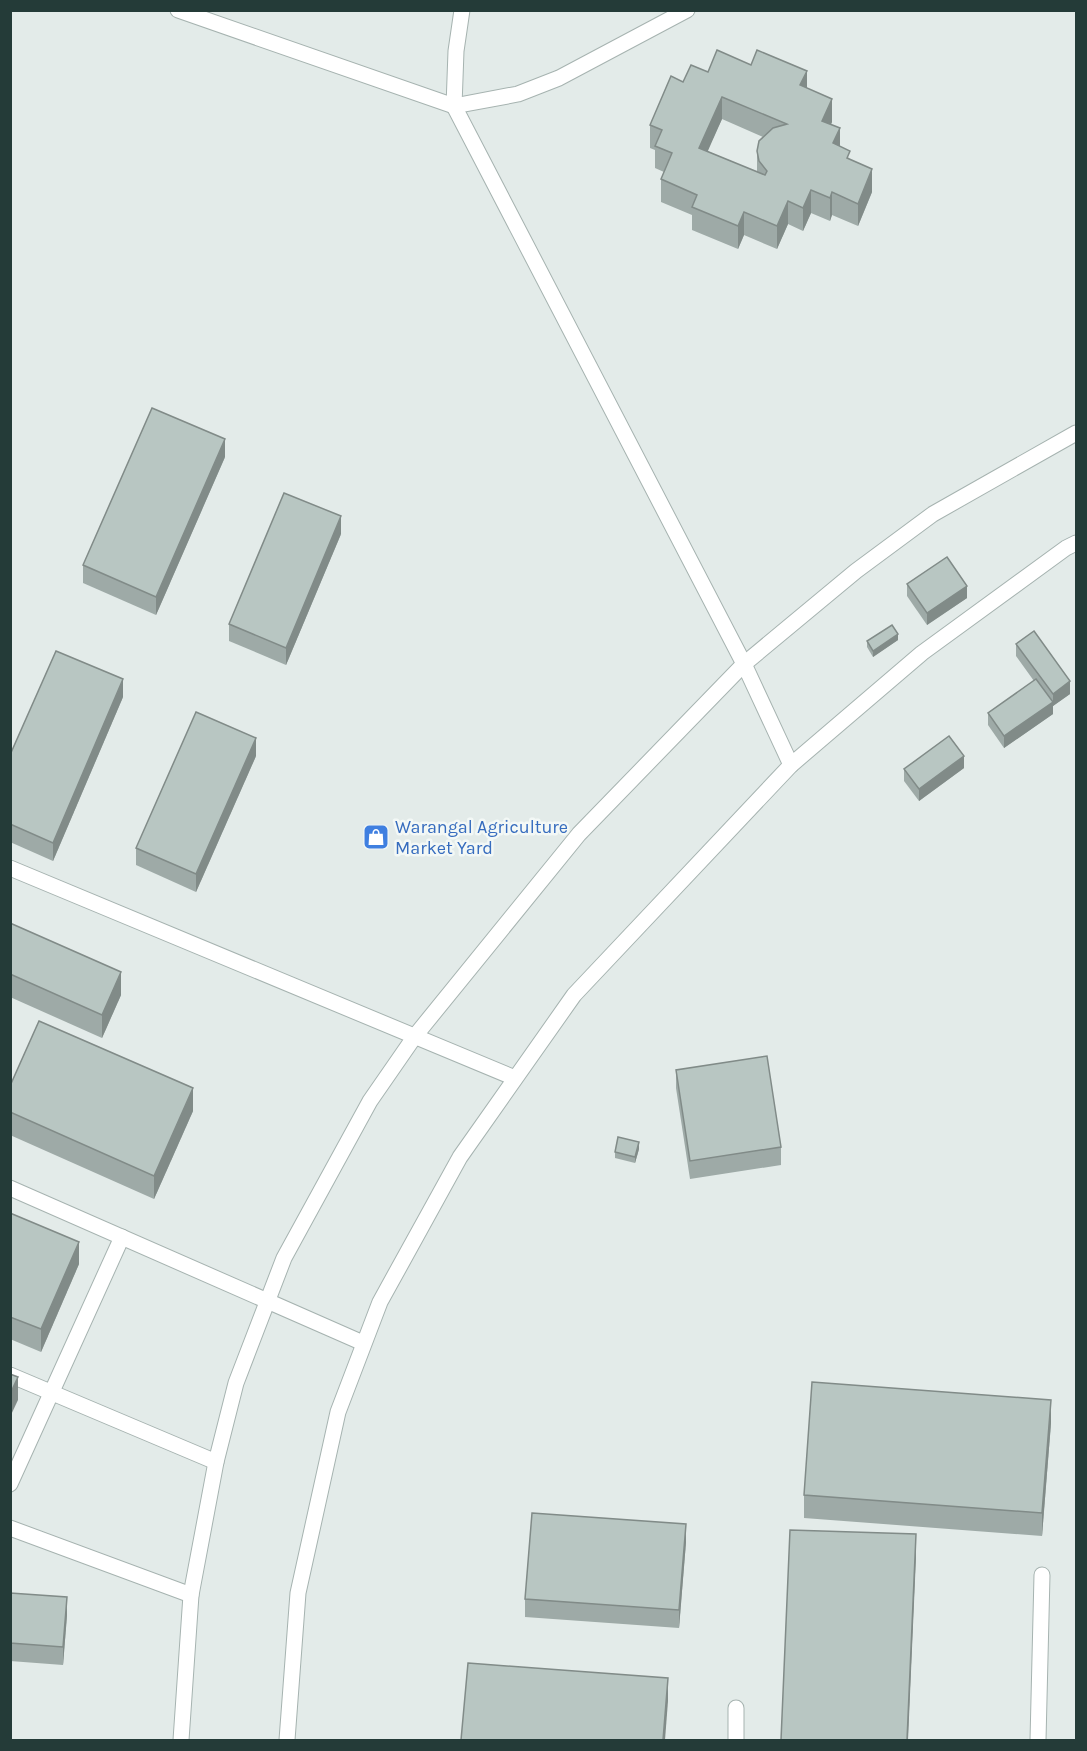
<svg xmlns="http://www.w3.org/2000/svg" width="1087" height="1751" font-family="Karla,sans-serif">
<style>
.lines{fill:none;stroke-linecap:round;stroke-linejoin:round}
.lane-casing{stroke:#a6b3b0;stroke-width:17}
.lane{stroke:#fff;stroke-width:15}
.wall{fill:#9eaaa7;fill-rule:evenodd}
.shaded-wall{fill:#818b88}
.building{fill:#b8c6c2;stroke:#818b88;stroke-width:1.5;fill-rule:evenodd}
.labels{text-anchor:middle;stroke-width:5;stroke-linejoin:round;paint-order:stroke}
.shop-label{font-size:18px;fill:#366cbe;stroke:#f3f8f6;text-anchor:start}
</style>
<rect width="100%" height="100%" fill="#e3ebe9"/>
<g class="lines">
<g class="lane-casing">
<g id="lane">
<polyline points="178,10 454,106 518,94 559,78 687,10"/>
<polyline points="462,10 456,51 454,106 744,664 791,765"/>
<polyline points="10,868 515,1078"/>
<polyline points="10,1188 363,1343"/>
<polyline points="10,1375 216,1462"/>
<polyline points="10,1484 122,1237"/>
<polyline points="10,1528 191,1595"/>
<polyline points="181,1740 191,1595 216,1462 236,1383 284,1258 370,1101 415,1036 579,834 744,664 856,571 933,514 1076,433"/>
<polyline points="287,1740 298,1593 338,1412 380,1302 460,1157 574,995 791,765 922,653 1066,548 1076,543"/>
<polyline points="736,1740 736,1708"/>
<polyline points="1038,1740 1042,1575"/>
</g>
</g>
<use href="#lane" class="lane"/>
</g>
<g class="wall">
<path d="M683,82L807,88L832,122L831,124L840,146L850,160L872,192L858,226L832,215L830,221L811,213L803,231L788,224L777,249L744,235L738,249L692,230V215L661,202V179L664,172L655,168V150L650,148V125ZM722,119L763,137L757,151V172L707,151Z"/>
<polygon points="225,457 156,615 83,583 83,565"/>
<polygon points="341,534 286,665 229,641 229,624"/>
<polygon points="907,584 967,598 927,625 907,596"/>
<polygon points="898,640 873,657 867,647 867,641"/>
<polygon points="1016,644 1070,694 1053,706 1053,714 1004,748 988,725 988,713 1034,681 1016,656"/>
<polygon points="123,697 53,861 10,842 10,755"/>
<polygon points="256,756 196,892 136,865 136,848"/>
<polygon points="964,768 919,801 904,781 904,769"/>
<polygon points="10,923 121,995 102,1038 10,997"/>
<polygon points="676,1070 781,1147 781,1165 690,1179 676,1088"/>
<polygon points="10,1086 193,1111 154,1199 10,1135"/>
<polygon points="639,1149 635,1163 615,1158 615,1152"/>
<polygon points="10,1213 79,1264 41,1352 10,1339"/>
<polygon points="1051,1423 1042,1536 804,1518 804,1495"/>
<polygon points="686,1542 679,1628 525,1617 525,1599"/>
<polygon points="10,1593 67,1615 63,1665 10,1661"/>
</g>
<g class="shaded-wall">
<polygon points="807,71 807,93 800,85"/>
<polygon points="722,97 722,119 699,171 699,148"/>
<polygon points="832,99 832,122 822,143 822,121"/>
<polygon points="840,128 840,151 833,143"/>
<polygon points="872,169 872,192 858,226 858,204"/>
<polygon points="811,190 811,213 803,231 803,208"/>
<polygon points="832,192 832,215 830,221 830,198"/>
<polygon points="788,201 788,224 777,249 777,226"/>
<polygon points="744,212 744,235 738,249 738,226"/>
<polygon points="225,439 225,457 156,615 156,597"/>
<polygon points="341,516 341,534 286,665 286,648"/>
<polygon points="967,586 967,598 927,625 927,613"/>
<polygon points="898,634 898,640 873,657 873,651"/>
<polygon points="123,679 123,697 53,861 53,843"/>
<polygon points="1070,681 1070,694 1053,706 1053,714 1004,748 1004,736 1053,702 1053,694"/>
<polygon points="256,738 256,756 196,892 196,874"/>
<polygon points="964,756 964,768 919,801 919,789"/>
<polygon points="121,972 121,995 102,1038 102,1015"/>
<polygon points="193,1088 193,1111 154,1199 154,1176"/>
<polygon points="639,1142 639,1149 635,1163 635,1157"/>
<polygon points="79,1242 79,1264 41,1352 41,1329"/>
<polygon points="18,1377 18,1400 10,1417 10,1394"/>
<polygon points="1051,1400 1051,1423 1042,1536 1042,1513"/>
<polygon points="686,1524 686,1542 679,1628 679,1610"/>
<polygon points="916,1534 916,1557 908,1740 907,1740"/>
<polygon points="67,1597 67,1615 63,1665 63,1647"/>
<polygon points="668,1678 668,1701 665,1740 663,1740"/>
</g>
<g class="building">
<path d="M717,50L751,65L757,50L807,71L800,85L832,99L822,121L840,128L833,143L850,151L847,158L872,169L858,204L832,192L830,198L811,190L803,208L788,201L777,226L744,212L738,226L692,207L697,195L661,179L672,153L655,146L662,130L650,125L671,76L683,82L691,65L708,72ZM722,97L787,124L773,128L759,141L757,151L759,161L767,171L765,175L699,148Z"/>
<polygon points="152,408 225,439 156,597 83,565"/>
<polygon points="284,493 341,516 286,648 229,624"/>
<polygon points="947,557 967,586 927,613 907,584"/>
<polygon points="892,625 898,634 873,651 867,641"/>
<polygon points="1034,631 1070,681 1053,694 1016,644"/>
<polygon points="56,651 123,679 53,843 10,824 10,755"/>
<polygon points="1036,679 1053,702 1004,736 988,713"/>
<polygon points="196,712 256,738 196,874 136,848"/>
<polygon points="949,736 964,756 919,789 904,769"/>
<polygon points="10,923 121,972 102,1015 10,974"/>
<polygon points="39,1021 193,1088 154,1176 10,1112 10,1086"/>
<polygon points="767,1056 781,1147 690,1161 676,1070"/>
<polygon points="618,1137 639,1142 635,1157 615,1152"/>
<polygon points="10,1213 79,1242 41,1329 10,1317"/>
<polygon points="10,1374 18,1377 10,1394"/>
<polygon points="812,1382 1051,1400 1042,1513 804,1495"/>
<polygon points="532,1513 686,1524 679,1610 525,1599"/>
<polygon points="790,1530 916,1534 907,1740 781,1740"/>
<polygon points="10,1593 67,1597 63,1647 10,1643"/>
<polygon points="468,1663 668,1678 663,1740 461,1740"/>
</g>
<defs>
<g id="shop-square" transform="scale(1.35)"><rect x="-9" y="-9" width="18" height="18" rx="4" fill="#3f7fe0" stroke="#f3f8f6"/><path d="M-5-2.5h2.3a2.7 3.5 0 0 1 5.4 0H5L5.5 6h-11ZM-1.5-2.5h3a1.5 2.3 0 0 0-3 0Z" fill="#fff"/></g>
</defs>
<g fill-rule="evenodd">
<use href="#shop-square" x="376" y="837"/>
</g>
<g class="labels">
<g class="shop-label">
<text x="395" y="833">Warangal Agriculture<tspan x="395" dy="21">Market Yard</tspan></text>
</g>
</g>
<rect width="1087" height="1751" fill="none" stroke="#243b38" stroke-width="24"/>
</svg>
